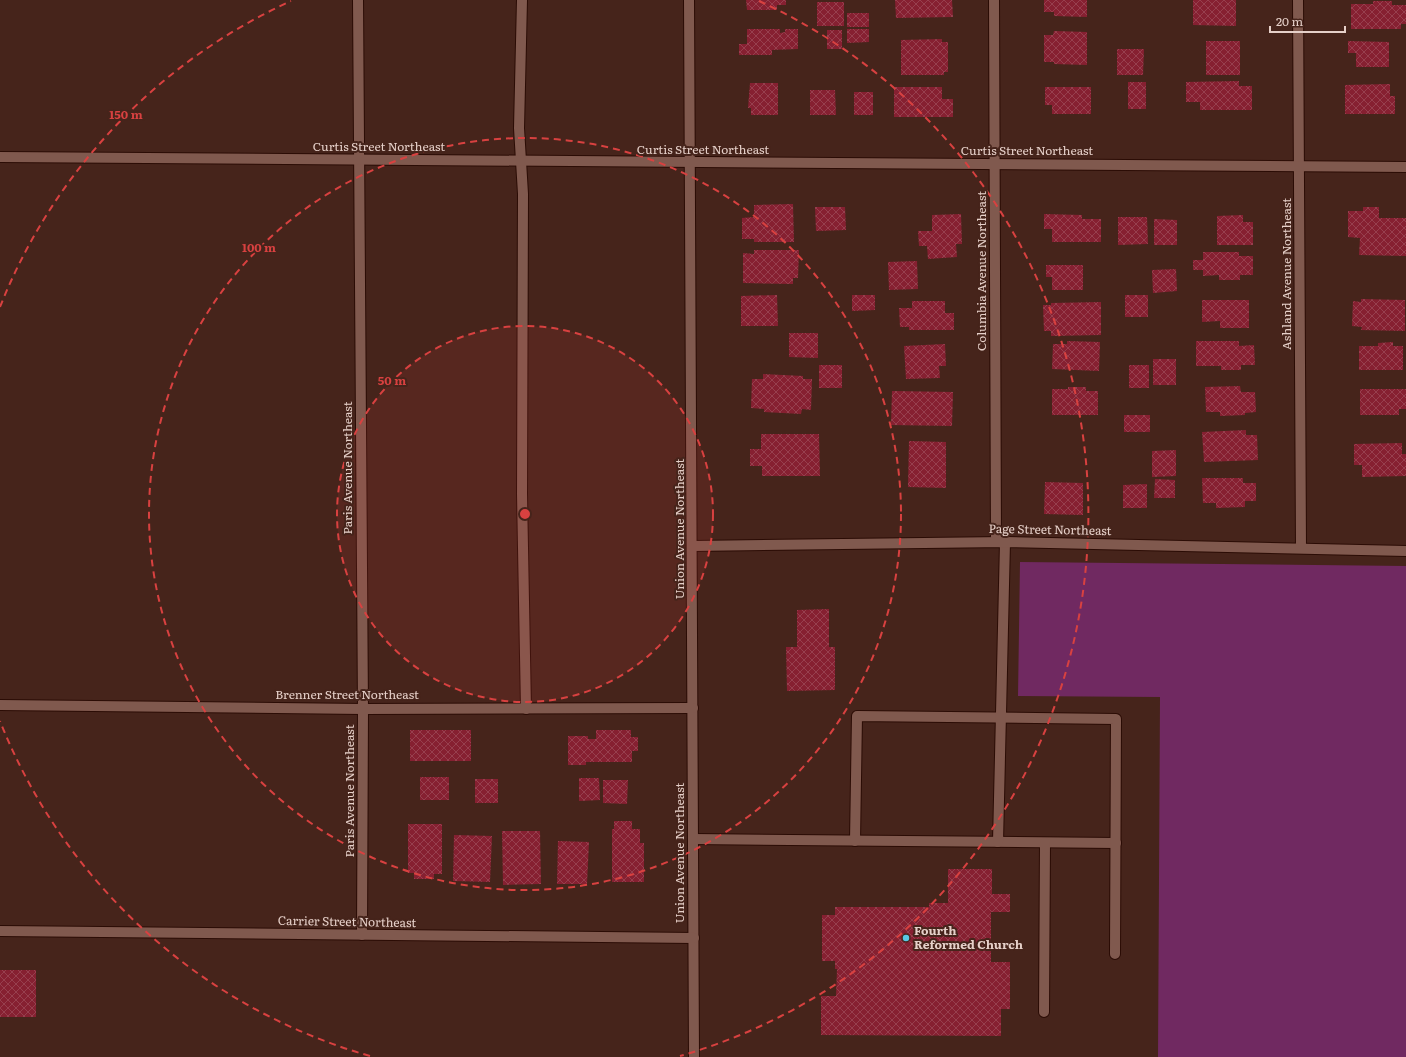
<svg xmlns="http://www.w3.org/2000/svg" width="1406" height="1057" font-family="Literata,serif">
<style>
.green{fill:#702961}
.building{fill:url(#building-cross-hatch)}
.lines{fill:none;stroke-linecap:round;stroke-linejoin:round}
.lane-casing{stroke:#2b0c05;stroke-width:12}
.street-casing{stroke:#2b0c05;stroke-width:12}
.lane{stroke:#80594e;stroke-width:10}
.street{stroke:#80594e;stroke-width:10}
.ring{fill:none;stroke:#d84140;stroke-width:2;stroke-dasharray:7 5}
.poi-dot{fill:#58c8e4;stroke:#46241b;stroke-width:1.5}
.labels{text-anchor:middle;stroke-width:4;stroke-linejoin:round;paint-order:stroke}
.street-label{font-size:12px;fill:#e6d0c9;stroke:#46241b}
.poi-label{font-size:12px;font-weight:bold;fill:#e6d0c9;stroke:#46241b;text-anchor:start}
.centre{fill:#d84140;stroke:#46241b;stroke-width:2}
.ring-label{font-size:12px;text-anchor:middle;font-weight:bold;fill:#d84140;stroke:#46241b;stroke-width:4;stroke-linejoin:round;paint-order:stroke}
</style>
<defs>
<pattern id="building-cross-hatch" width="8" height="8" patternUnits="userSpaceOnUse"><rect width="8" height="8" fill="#862031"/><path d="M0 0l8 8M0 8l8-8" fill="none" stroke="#973f4e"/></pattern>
</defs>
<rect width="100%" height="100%" fill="#46241b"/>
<polygon class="green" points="1020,562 1406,566 1406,1057 1158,1057 1160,697 1018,696"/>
<g class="building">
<polygon points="746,0 786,0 786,5 777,5 777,10 747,10"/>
<polygon points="895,0 952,0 953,17 896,18"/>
<polygon points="1044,0 1087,0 1087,17 1054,16 1054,12 1044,12"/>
<polygon points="1193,0 1236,0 1236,26 1193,25"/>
<polygon points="1373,1 1392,1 1392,5 1406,5 1406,24 1401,24 1401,29 1351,29 1351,4 1373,4"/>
<rect x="817" y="2" width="27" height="24"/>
<rect x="847" y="13" width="22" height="14"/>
<polygon points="747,29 780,29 780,33 785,32 785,29 798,29 798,49 772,50 772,55 739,55 739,44 747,44"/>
<polygon points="847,29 869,29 869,42 847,43"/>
<rect x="827" y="30" width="15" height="19"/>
<polygon points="1054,31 1087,32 1087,65 1054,64 1054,62 1044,62 1044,35 1053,35"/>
<polygon points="942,39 942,42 948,42 948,72 944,72 944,75 901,75 901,40"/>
<rect x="1206" y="41" width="34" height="34"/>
<polygon points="1348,41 1389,42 1389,67 1356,67 1356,53 1348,53"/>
<polygon points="1117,49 1144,49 1143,75 1117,75"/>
<polygon points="1239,81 1239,86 1252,86 1252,110 1200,110 1200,102 1186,102 1186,82"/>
<rect x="1128" y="82" width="18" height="27"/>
<polygon points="750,83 778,83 778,115 751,115 751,108 748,108"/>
<polygon points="1390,84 1390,96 1395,96 1395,114 1345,114 1345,85"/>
<polygon points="894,87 942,87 942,99 953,99 953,117 894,117"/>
<polygon points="1045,87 1091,87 1091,114 1052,114 1052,105 1045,105"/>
<polygon points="810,90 835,90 836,115 810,115"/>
<rect x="854" y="92" width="19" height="23"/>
<polygon points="793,204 794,242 754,242 754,239 742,239 742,218 754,217 754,205"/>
<polygon points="815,207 845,207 846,230 816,231"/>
<polygon points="1363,207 1379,207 1379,218 1406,218 1406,256 1359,255 1360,238 1348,237 1348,211 1363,211"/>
<polygon points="961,214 962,244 956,244 957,257 928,259 927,246 919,246 918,231 932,231 932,215"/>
<polygon points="1044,214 1082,215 1082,219 1101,219 1101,242 1052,242 1052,229 1044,229"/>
<polygon points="1243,215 1243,222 1253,222 1253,245 1217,245 1217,216"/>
<polygon points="1118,217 1147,217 1148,244 1118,245"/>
<polygon points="1154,219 1177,220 1177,245 1154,245"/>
<polygon points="754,250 799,250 798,278 793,278 793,284 743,283 743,253 754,254"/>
<polygon points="1203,252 1239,252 1239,256 1253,256 1253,275 1240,275 1240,280 1219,280 1219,275 1203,276 1203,270 1193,270 1193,260 1203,260"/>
<polygon points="917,261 918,289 889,290 888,262"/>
<polygon points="1046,265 1083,265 1083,290 1052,290 1052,277 1046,277"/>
<polygon points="1176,269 1177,291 1153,293 1152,270"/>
<polygon points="777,295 778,326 741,326 741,296"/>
<polygon points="852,295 875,295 875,310 852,311"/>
<rect x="1125" y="295" width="23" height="22"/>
<polygon points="1361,299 1405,300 1405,331 1361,330 1362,327 1352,326 1353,301 1361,302"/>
<polygon points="1202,300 1249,300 1249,328 1220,328 1220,321 1202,322"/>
<polygon points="912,301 945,301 945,313 954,313 954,330 909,330 909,327 900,327 899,308 912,308"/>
<polygon points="1101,302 1101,335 1051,336 1051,331 1044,331 1043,305 1051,305 1051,303"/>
<polygon points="789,333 818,333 818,358 789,357"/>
<polygon points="1067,341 1100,342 1099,371 1052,369 1053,344 1067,344"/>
<polygon points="1196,341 1239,341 1239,346 1254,345 1255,365 1241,365 1241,370 1221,370 1221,366 1196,366"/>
<polygon points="1393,342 1393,346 1403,346 1403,370 1359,370 1359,346 1378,346 1378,343"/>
<polygon points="945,344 946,366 939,366 940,378 906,379 904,346"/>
<rect x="1153" y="359" width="23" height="26"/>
<rect x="819" y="365" width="23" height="23"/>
<rect x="1129" y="365" width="20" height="23"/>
<polygon points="763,374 803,376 803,379 812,379 811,410 802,409 801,414 764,412 764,409 751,408 752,379 763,379"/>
<polygon points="1240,386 1241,392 1255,392 1256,412 1245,413 1245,415 1220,416 1220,412 1206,412 1205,387"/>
<polygon points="1068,387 1086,387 1086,391 1098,391 1098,415 1052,415 1052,389 1068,389"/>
<polygon points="1360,389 1406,389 1406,409 1399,409 1399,415 1360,415"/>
<polygon points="892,391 953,392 952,426 891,425"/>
<rect x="1124" y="415" width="26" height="17"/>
<polygon points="1246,430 1246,435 1257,435 1258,460 1204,462 1202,432"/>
<polygon points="761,434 819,434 820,476 762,476 762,466 750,466 750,449 761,449"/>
<polygon points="909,441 946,442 946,488 908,487"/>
<polygon points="1402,443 1402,454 1406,454 1406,476 1362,477 1362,465 1354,465 1354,444"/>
<polygon points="1176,450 1176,476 1152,477 1152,451"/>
<polygon points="1202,478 1243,478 1243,483 1256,483 1256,501 1245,501 1245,507 1216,508 1216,503 1203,503"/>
<polygon points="1155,479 1175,480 1175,498 1154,498"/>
<polygon points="1045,482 1083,483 1083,515 1044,514"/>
<polygon points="1147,484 1147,508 1123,508 1123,485"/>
<polygon points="829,609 829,647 835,647 835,690 787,691 786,647 797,647 797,610"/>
<rect x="410" y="730" width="61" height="31"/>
<polygon points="596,730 631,730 631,737 638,737 638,751 632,751 632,762 586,762 586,765 568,765 568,736 588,736 588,739 596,739"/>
<rect x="420" y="777" width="29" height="23"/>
<polygon points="579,778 599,778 600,800 579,801"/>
<rect x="475" y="779" width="23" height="24"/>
<polygon points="603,780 628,780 627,804 603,803"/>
<polygon points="614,821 632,821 632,829 640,829 640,843 644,843 644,882 612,882 612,829 614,829"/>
<polygon points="408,824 442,824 442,874 434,874 434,879 414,879 414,873 408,873"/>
<polygon points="502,831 540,831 541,884 503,885"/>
<polygon points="454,835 492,836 490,882 453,881"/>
<polygon points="558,841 589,842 587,884 557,884"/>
<polygon points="948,869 992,869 992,894 1010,894 1010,912 991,912 991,962 1010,962 1010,1009 1001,1009 1001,1036 821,1035 821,996 836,996 837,969 835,969 835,961 822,961 822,915 835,915 835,907 929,907 929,903 948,903"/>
<rect x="0" y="970" width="36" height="47"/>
</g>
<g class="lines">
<g class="lane-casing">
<g id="lane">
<polyline points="522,0 519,128 523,194 522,494 526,709"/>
<polyline points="693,839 1116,843"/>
<polyline points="855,841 857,716 1116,719 1115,954"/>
<polyline points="998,842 1005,542"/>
<polyline points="1044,1012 1045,843"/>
</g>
</g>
<g class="street-casing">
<g id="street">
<polyline points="358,0 363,709 362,935"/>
<polyline points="689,0 694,1057"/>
<polyline points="994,0 996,542"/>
<polyline points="1298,0 1301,547"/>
<polyline points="0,157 1406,167"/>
<polyline points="693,546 1005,542 1406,551"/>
<polyline points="0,705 363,709 693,708"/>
<polyline points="0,931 694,938"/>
</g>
</g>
<use href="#lane" class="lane"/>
<use href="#street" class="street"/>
</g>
<circle cx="525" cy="514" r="188" fill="#d84140" fill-opacity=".12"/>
<g class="ring">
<circle cx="525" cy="514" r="188"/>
<circle cx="525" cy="514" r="376"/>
<path d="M370 1056A564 564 0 0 1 0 721M0 307A564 564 0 0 1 291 1M759 1A564 564 0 0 1 680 1056"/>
</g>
<circle class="poi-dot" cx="906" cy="938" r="4"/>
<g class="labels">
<g class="street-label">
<text x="379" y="151">Curtis Street Northeast</text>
<text x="703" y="154">Curtis Street Northeast</text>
<text x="1027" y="155">Curtis Street Northeast</text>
<text transform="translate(982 271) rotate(-90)" y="4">Columbia Avenue Northeast</text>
<text transform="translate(1287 274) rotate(-90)" y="4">Ashland Avenue Northeast</text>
<text transform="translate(348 468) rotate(-90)" y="4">Paris Avenue Northeast</text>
<text transform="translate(680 529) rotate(-90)" y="4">Union Avenue Northeast</text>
<text transform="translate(1050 530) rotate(1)" y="4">Page Street Northeast</text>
<text x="347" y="699">Brenner Street Northeast</text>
<text transform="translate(350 791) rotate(-90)" y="4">Paris Avenue Northeast</text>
<text transform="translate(680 853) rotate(-90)" y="4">Union Avenue Northeast</text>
<text transform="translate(347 922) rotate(1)" y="4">Carrier Street Northeast</text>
</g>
<g class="poi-label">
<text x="914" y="935">Fourth<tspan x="914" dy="14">Reformed Church</tspan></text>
</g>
</g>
<circle cx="525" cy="514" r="6" class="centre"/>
<g class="ring-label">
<text x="126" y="119">150 m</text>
<text x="259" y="252">100 m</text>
<text x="392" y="385">50 m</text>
</g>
<path d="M1270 26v6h75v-6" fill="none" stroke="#e6d0c9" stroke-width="2"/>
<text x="1276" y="26" font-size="12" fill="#e6d0c9" stroke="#46241b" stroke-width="3" paint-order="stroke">20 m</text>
</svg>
